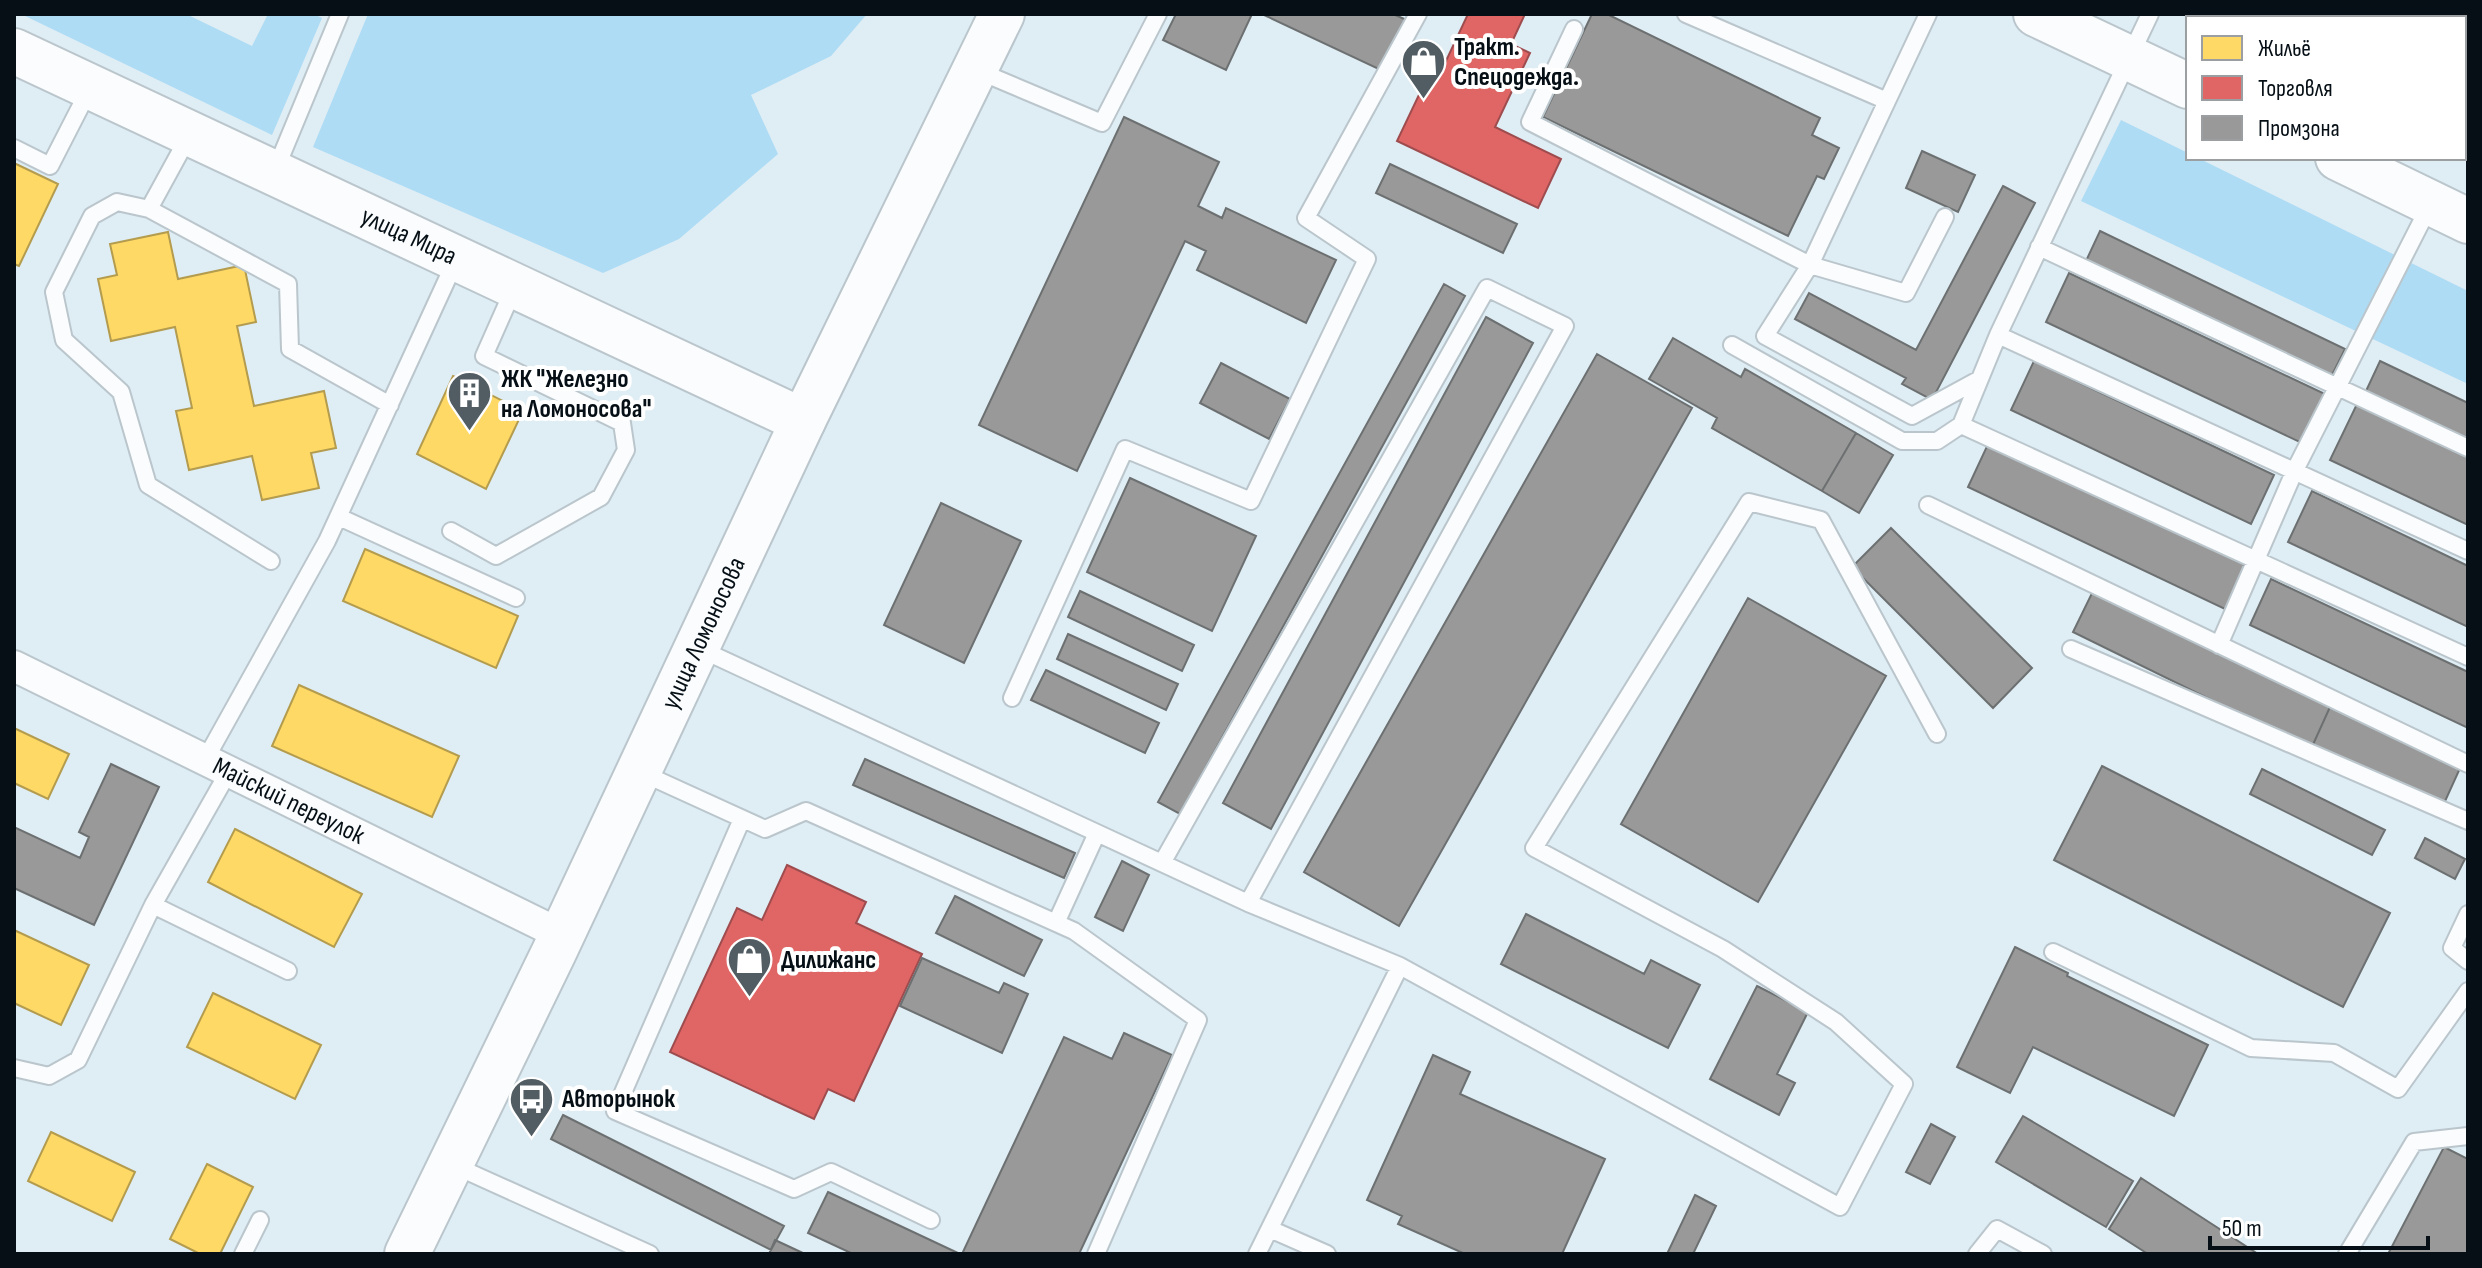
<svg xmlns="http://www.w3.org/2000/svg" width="2482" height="1268" font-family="'Sofia Sans Condensed',sans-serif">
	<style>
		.green { fill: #aedcf4 }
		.homes { fill: #ffd966; stroke: #b49c4e; stroke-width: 2 }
		.shops { fill: #e06666; stroke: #9e4c4e; stroke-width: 2 }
		.industry { fill: #999; stroke: #6d7071; stroke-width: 2 }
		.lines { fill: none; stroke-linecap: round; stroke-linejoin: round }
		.lane-casing { stroke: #bac6cc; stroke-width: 20 }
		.street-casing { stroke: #bac6cc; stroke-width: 34 }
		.secondary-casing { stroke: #bac6cc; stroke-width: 48 }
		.highway-casing { stroke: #bac6cc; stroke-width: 48 }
		.lane { stroke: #fafcfe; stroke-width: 16 }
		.street { stroke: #fafcfe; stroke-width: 30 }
		.secondary { stroke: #fafcfe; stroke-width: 44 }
		.highway { stroke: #fafcfe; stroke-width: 44 }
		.labels { text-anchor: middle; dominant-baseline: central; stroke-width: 8; stroke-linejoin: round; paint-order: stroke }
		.poi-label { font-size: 26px; font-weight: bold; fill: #050f15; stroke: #fff; text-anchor: start }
		.street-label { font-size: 26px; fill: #050f15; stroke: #fff }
	</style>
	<rect width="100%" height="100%" fill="#dfedf5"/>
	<path class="green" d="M 21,14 L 186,14 L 252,46 L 268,14 L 314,14 L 322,18 L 272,135 Z
		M 368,14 L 867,14 L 831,56 L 751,95 L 778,154 L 679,239 L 603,273 L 313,147 Z
		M 2121,120 L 2188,153 L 2188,158 L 2198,158 L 2468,291 L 2468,384 L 2081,201 Z"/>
	<path class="homes" d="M 2464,79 L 2468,81 L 2468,138 L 2464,136 Z
		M 14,163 L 58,184 L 19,266 L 14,264 Z
		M 168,232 L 178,279 L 244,265 L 256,322 L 237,326 L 254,406 L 324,391 L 336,448 L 311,453 L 319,488 L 262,500 L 252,456 L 189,470 L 176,411 L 192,408 L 175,327 L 111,341 L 98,279 L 117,275 L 110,244 Z
		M 453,376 L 523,411 L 486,489 L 417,454 Z
		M 365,549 L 518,616 L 496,668 L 343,601 Z
		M 299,685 L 459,756 L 432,817 L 272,746 Z
		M 14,728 L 69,754 L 48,799 L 14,783 Z
		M 235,829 L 362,894 L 334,947 L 208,882 Z
		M 14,930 L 89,965 L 61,1025 L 14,1003 Z
		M 213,993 L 321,1045 L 295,1099 L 187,1047 Z
		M 51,1132 L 135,1172 L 112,1221 L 28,1181 Z
		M 207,1164 L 253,1187 L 220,1254 L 200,1254 L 170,1239 Z"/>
	<path class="shops" d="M 1468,14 L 1525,14 L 1511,44 L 1530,53 L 1495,127 L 1561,159 L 1538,208 L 1397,141 L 1437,57 L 1446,61 Z
		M 787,865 L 866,902 L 856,923 L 922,954 L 854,1101 L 828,1089 L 814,1119 L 670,1052 L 737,908 L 762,920 Z"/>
	<path class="industry" d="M 1176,14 L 1252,14 L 1226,70 L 1163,40 Z
		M 1262,14 L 1393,14 L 1409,21 L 1385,72 Z
		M 1592,14 L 1607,14 L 1820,118 L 1812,135 L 1839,148 L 1824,179 L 1817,176 L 1788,236 L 1543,117 Z
		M 1124,117 L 1219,162 L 1198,206 L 1222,218 L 1226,208 L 1336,260 L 1306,323 L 1197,270 L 1206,251 L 1185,241 L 1077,471 L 979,425 Z
		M 1922,151 L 1975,175 L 1958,212 L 1906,188 Z
		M 1390,164 L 1517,224 L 1503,253 L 1376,193 Z
		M 2003,186 L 2035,203 L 1932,400 L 1902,384 L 1906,378 L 1795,319 L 1809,293 L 1916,350 Z
		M 2100,231 L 2345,349 L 2330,379 L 2086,261 Z
		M 2069,273 L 2327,395 L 2304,444 L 2046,322 Z
		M 1444,284 L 1465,296 L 1180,814 L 1158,802 Z
		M 1486,317 L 1533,343 L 1271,829 L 1223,803 Z
		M 1673,338 L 1741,377 L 1745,369 L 1856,433 L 1822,491 L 1712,428 L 1717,418 L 1649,379 Z
		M 1597,354 L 1692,408 L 1399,926 L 1304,872 Z
		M 2034,361 L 2274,475 L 2251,524 L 2011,410 Z
		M 2380,361 L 2468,403 L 2468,439 L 2366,391 Z
		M 1221,363 L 1290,399 L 1269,439 L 1200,403 Z
		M 2357,404 L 2468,457 L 2468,525 L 2330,460 Z
		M 1856,433 L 1893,455 L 1859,513 L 1822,491 Z
		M 1989,442 L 2248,565 L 2227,610 L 1968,487 Z
		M 1130,478 L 1256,536 L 1212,631 L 1087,572 Z
		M 2312,491 L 2468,566 L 2468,627 L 2288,542 Z
		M 941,503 L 1021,541 L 964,663 L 884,625 Z
		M 1891,528 L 2032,668 L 1993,708 L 1852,567 Z
		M 2271,579 L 2468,672 L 2468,728 L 2250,625 Z
		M 2094,589 L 2330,707 L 2311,749 L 2073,632 Z
		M 1080,591 L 1194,645 L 1182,671 L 1068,617 Z
		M 1748,598 L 1886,676 L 1758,902 L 1621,824 Z
		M 1068,634 L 1178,684 L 1166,710 L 1057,659 Z
		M 1046,670 L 1159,723 L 1145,753 L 1031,700 Z
		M 2330,707 L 2461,766 L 2442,808 L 2311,749 Z
		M 865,759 L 1075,853 L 1064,878 L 853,785 Z
		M 111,764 L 159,787 L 94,925 L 14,888 L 14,827 L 80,858 L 89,837 L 79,832 Z
		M 2102,766 L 2390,913 L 2343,1007 L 2054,860 Z
		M 2262,769 L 2385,830 L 2372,855 L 2250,794 Z
		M 2425,838 L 2465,859 L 2455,879 L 2415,858 Z
		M 1122,861 L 1149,875 L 1123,931 L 1095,917 Z
		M 955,896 L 1042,940 L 1024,976 L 936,933 Z
		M 1526,914 L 1644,974 L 1651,960 L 1700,985 L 1668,1048 L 1501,964 Z
		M 2015,947 L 2068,973 L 2067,976 L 2208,1045 L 2174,1116 L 2033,1047 L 2010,1093 L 1957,1067 Z
		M 922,958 L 999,993 L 1004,983 L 1028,994 L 1002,1053 L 900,1006 Z
		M 1757,986 L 1808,1012 L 1777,1074 L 1795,1083 L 1779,1115 L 1710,1079 Z
		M 1124,1033 L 1172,1055 L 1079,1254 L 962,1254 L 1064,1037 L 1112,1059 Z
		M 1433,1055 L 1470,1072 L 1460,1094 L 1605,1159 L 1562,1254 L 1465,1254 L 1398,1224 L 1402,1216 L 1367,1200 Z
		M 563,1115 L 784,1226 L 771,1250 L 551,1139 Z
		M 2023,1116 L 2133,1181 L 2106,1227 L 1996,1162 Z
		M 1931,1124 L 1955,1137 L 1930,1184 L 1906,1172 Z
		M 2444,1147 L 2468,1159 L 2468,1254 L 2388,1254 Z
		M 2141,1178 L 2258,1254 L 2148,1254 L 2109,1229 Z
		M 828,1192 L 960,1254 L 853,1254 L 808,1233 Z
		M 1695,1195 L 1716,1206 L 1693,1254 L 1667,1254 Z
		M 775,1240 L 805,1254 L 769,1254 Z"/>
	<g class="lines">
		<defs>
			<path id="lane" d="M 1686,14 L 1887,101 L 1810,265 L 1765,336 L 1912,416 L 1980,379
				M 2150,14 L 1998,335 L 2468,551
				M 2417,14 L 2426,18
				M 2338,18 L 2340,14
				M 1574,29 L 1530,122 L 1810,265 L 1906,293 L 1945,217
				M 2464,37 L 2468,39
				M 976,70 L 1102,123 L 1158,14
				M 1887,101 L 1928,14
				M 190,134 L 149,209 L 117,202 L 92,216 L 54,292 L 64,340 L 121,392 L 148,485 L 271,561
				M 14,148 L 50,166 L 90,88
				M 275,171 L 340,14
				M 149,209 L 288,284 L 290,349 L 390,405
				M 2039,247 L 2468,448
				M 1732,345 L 1902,441 L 1937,441 L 1961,425 L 1998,335
				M 1961,425 L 2468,657
				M 1928,505 L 2468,764
				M 339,517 L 516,598
				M 451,531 L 496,556 L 601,497 L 626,450 L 622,423 L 484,356 L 515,286
				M 2219,645 L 2295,470 L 2431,203
				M 698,648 L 1248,903 L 1400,966
				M 2071,649 L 2468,821
				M 1012,698 L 1125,449 L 1251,501 L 1367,259 L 1306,218 L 1418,14
				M 205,760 L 327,541 L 456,260
				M 229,771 L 153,905 L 288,971
				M 640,772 L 765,829 L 806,811 L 1074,931 L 1198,1020 L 1096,1254
				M 742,819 L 615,1111 L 794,1189 L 831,1172 L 931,1220
				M 1162,863 L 1487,288 L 1565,326 L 1248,903
				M 2468,914 L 2452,948 L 2468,961
				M 1056,923 L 1097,833
				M 2053,952 L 2251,1048 L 2334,1053 L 2398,1089 L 2468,991
				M 14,1068 L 49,1076 L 78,1060 L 153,905
				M 453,1165 L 650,1254
				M 1270,1229 L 1327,1254
				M 243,1254 L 260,1220
				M 1257,1254 L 1400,966 L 1840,1207 L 1904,1084 L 1836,1022 L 1723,949 L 1534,848 L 1749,502 L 1821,520 L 1937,734
				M 1977,1254 L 1997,1229 L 2043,1254
				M 2347,1254 L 2414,1142 L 2468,1136"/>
			<g id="street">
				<path id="s1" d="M 14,666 L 562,935"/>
			</g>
			<g id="secondary">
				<path d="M 2036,14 L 2188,86"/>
				<path id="s2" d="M 14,51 L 803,421"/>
				<path d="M 2338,158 L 2468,221"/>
			</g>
			<g id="highway">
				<path id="s3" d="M 407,1254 L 554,952 L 803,421 L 1002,14"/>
			</g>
		</defs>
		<use href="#lane" class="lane-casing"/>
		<use href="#street" class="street-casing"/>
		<use href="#secondary" class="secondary-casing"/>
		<use href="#highway" class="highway-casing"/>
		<use href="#lane" class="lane"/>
		<use href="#street" class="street"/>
		<use href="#secondary" class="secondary"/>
		<use href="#highway" class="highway"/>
	</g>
	<defs>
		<symbol id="shop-pin" viewBox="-11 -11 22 30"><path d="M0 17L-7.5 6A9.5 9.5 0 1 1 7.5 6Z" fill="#515d63" stroke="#fff"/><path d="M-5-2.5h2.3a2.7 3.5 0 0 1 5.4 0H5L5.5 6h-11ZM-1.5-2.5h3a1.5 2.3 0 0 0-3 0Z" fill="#fff"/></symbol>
		<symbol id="building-pin" viewBox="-11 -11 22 30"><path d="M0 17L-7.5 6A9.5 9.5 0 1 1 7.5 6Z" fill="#515d63" stroke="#fff"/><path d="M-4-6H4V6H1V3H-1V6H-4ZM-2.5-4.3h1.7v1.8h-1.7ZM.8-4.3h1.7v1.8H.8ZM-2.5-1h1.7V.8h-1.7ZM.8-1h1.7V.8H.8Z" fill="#fff"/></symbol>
		<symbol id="bus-pin" viewBox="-11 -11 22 30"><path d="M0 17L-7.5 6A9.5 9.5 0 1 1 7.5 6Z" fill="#515d63" stroke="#fff"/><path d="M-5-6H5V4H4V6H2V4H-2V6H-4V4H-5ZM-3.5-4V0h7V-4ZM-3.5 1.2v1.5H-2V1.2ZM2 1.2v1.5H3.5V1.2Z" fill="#fff"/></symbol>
	</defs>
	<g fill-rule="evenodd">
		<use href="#shop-pin" x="1398" y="36" width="51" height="69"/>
		<use href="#building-pin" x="444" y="368" width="51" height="69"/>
		<use href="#shop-pin" x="724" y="934" width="51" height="69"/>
		<use href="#bus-pin" x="506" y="1074" width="51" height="69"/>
	</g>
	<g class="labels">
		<g class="poi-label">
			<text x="1454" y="47">Тракт.<tspan x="1454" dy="30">Спецодежда.</tspan></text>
			<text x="501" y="379">ЖК "Железно<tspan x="501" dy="30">на Ломоносова"</tspan></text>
			<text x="781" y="960">Дилижанс</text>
			<text x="562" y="1099">Авторынок</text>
		</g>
		<g class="street-label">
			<text stroke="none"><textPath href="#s2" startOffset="436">улица Мира</textPath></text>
			<text stroke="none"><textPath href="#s3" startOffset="688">улица Ломоносова</textPath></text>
			<text stroke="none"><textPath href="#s1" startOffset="306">Майский переулок</textPath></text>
		</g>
	</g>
	<rect width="2482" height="1268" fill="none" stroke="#050f15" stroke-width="32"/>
	<rect x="2186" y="16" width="280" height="144" fill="#ffffff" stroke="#9b9fa1" stroke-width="2"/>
	<rect x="2202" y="36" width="40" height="24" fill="#ffd966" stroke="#9b9fa1" stroke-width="2"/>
	<text x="2258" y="56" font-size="24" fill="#050f15">Жильё</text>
	<rect x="2202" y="76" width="40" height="24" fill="#e06666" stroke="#9b9fa1" stroke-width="2"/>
	<text x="2258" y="96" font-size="24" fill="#050f15">Торговля</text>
	<rect x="2202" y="116" width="40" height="24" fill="#999999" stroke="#9b9fa1" stroke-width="2"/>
	<text x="2258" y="136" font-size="24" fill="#050f15">Промзона</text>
	<path d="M2210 1236v12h218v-12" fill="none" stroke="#050f15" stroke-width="4"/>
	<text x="2222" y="1236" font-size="24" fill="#050f15" stroke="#ffffff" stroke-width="6" paint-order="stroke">50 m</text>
</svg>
